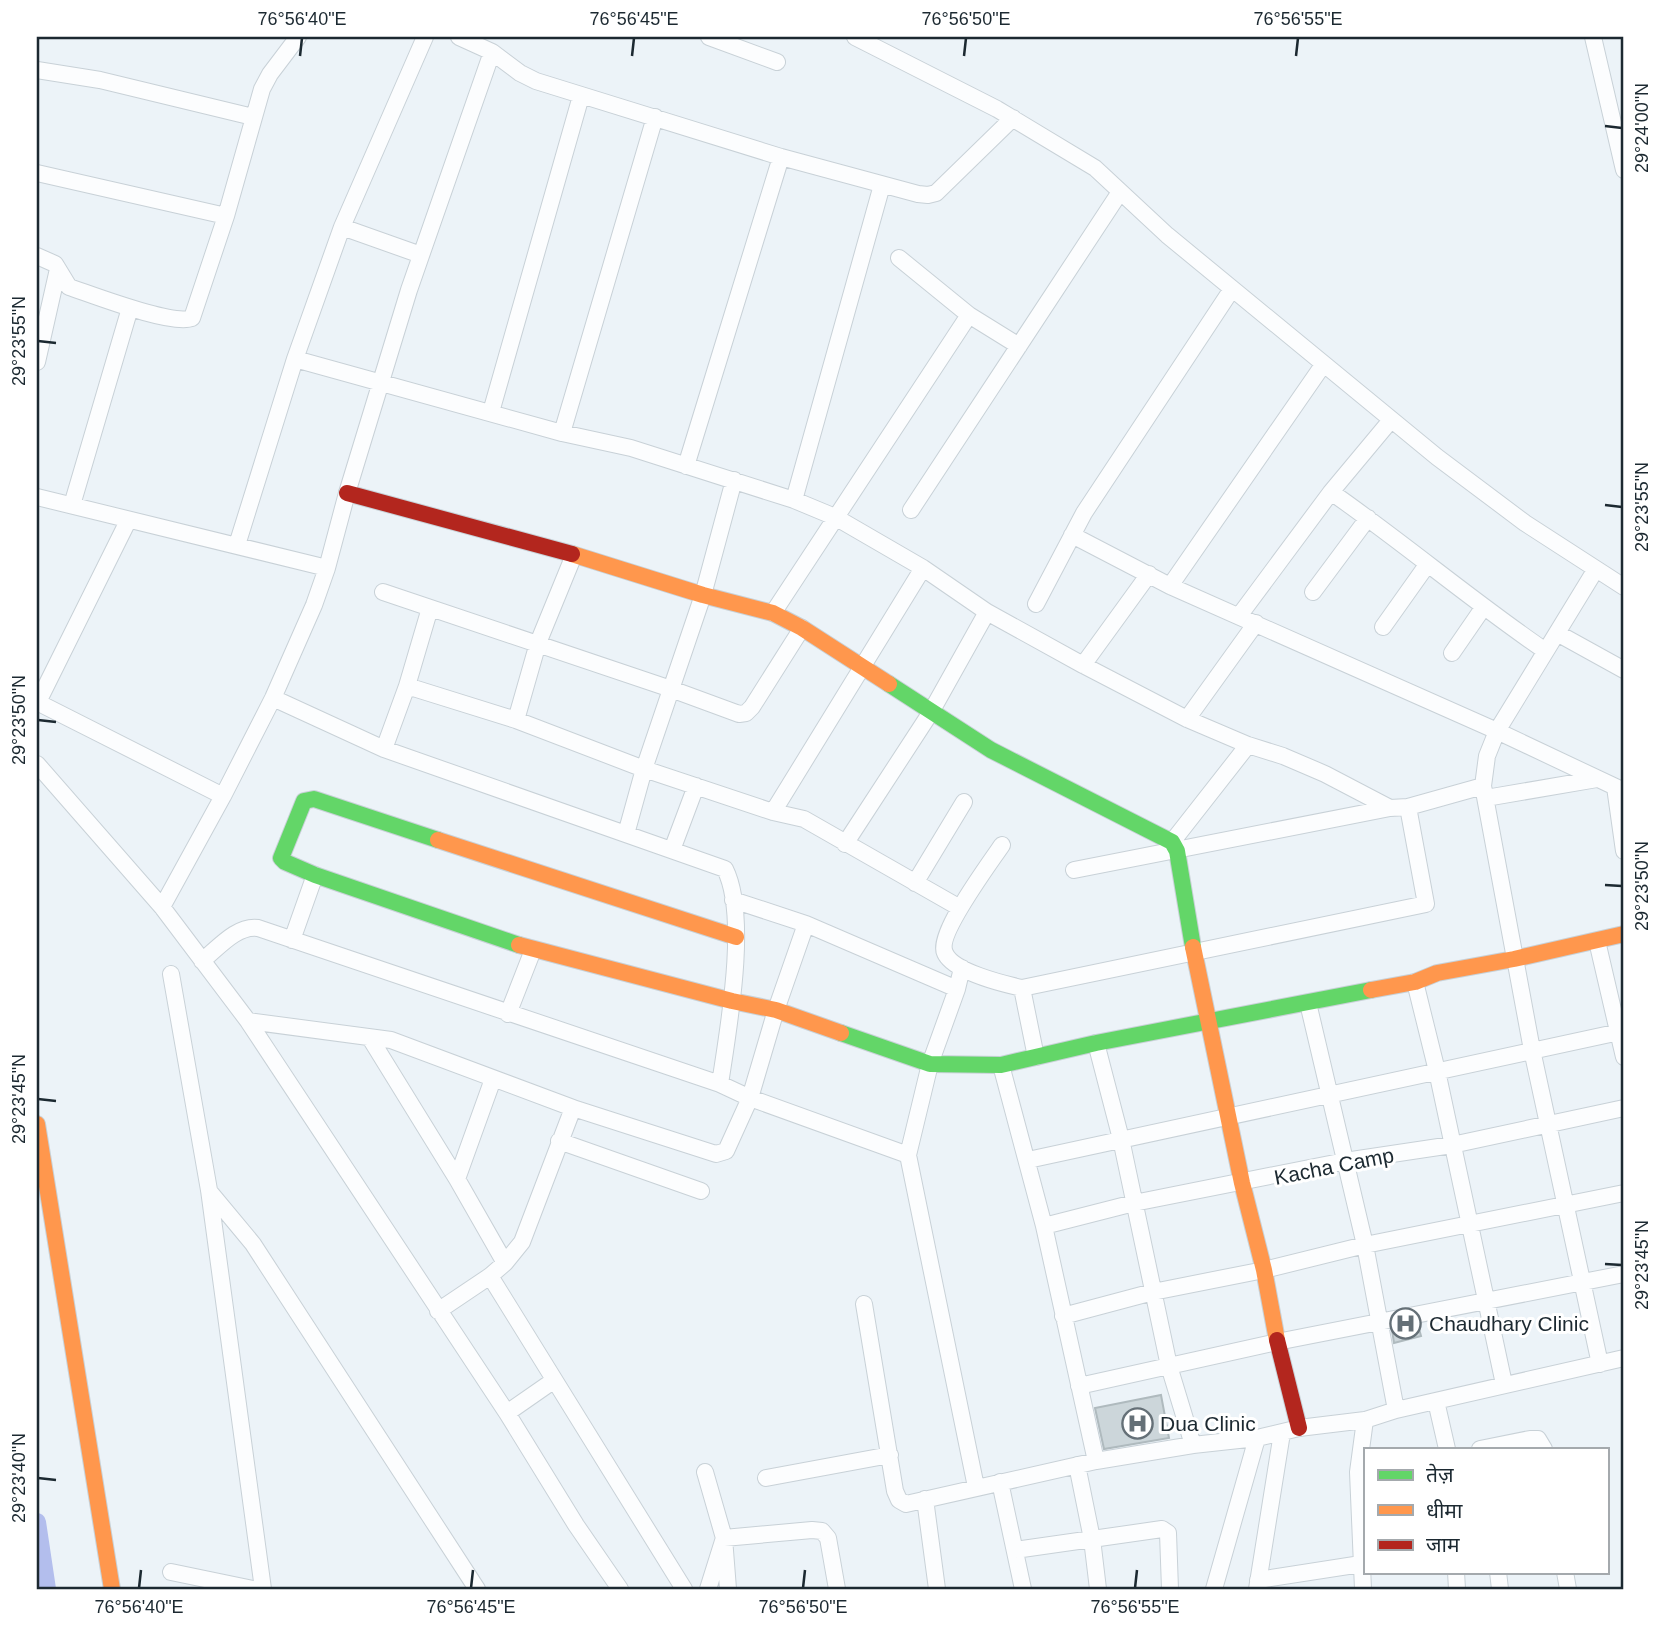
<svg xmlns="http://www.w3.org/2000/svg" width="1661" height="1626" font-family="Arial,'Noto Sans Devanagari',sans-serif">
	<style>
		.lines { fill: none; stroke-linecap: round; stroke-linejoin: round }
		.canal { stroke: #b3beed; stroke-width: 18 }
		.building { fill: #ccd6da; stroke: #afbabe; stroke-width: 2 }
		.street-casing { stroke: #c8d1d7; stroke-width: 18 }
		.fast-casing { stroke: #c8d1d7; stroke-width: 18 }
		.slow-casing { stroke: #c8d1d7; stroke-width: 18 }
		.jam-casing { stroke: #c8d1d7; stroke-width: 18 }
		.street { stroke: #fcfdfe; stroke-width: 16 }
		.fast { stroke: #63d668; stroke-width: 16 }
		.slow { stroke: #ff974d; stroke-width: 16 }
		.jam { stroke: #b3261e; stroke-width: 16 }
		.ticks { fill: none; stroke: #1c2931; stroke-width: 2.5 }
		.labels { text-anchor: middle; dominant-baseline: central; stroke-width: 6; stroke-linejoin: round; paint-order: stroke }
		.street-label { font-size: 21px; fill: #1c2931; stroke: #fff }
		.poi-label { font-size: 21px; fill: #1c2931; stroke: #fff; text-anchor: start }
		.neatline { fill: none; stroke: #1c2931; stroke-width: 2.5 }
		.ticks-label { font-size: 18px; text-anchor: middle; fill: #1c2931 }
	</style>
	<rect width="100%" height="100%" fill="#ecf3f8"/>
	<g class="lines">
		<path class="canal" d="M 37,1522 L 47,1589"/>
	</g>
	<path class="building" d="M 1418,1325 L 1421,1336 L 1394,1343 L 1392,1330 Z
		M 1161,1395 L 1169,1438 L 1104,1449 L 1095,1408 Z"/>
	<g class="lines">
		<defs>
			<path id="street" d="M 459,37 L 492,52 L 520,73 L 536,81 L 781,157 L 918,194 L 928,195 L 936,193 L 1013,118
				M 709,37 L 777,62
				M 855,37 L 997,109 L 1095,168 L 1167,235 L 1437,457 L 1525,523 L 1624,587
				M 1593,37 L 1624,170
				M 37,70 L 100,80 L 253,117
				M 37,173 L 226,216
				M 342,227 L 421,255
				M 37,256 L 55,264 L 69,287 C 93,295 172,326 192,318 L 226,216 L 262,89 L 270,74 L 298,37
				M 899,258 L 969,315
				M 295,359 L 562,433 L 631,448 L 794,500 L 835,517 L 923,568 L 987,612 L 1083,665 L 1187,719 L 1248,745 L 1283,756 L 1325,774 L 1390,808
				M 37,362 L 58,269
				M 491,412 L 581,96
				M 562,433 L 655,117
				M 686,466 L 781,157
				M 1331,492 C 1404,543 1471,600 1544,650
				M 37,497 L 327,568
				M 794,500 L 882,185
				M 72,505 L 130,308
				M 911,510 L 1120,192
				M 1072,535 L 1170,586 L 1497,731 L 1624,791
				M 237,545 L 295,359 L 342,227 L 425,37
				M 1596,569 L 1497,731 L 1487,756 L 1483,786 L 1532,1050 L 1600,1364
				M 1170,586 L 1323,365
				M 383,592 L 671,689 L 739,714 L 746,713 L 752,707 L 802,628
				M 1313,592 L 1368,518
				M 1036,604 L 1084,513 L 1232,289
				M 773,613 L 969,315 L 1019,346
				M 1239,616 L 1331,492 L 1391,420
				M 1383,627 L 1427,565
				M 1557,633 L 1624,670
				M 1452,653 L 1483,608
				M 1083,665 L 1149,574
				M 407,686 L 516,720 L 644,769 L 773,812 L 804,819 L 960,908
				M 273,698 L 384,749 L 725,869 C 749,917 728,1030 720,1084
				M 37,702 L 223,796
				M 38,702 L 128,521
				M 1187,719 L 1256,623
				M 516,720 L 538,643 L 574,555
				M 384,749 L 407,686 L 430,608
				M 37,764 L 162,907 L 248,1021 L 507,1413 L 576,1525 L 620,1589
				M 1615,787 L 1624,851
				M 1486,798 L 1597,779
				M 773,812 L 923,568
				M 626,834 L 644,769 L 703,595 L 734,480
				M 1172,842 L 1248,745
				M 845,844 L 931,712 L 987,612
				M 1002,845 C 990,863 936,935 945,953 C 953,972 1004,984 1022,988 L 1426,904 L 1408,807
				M 672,850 L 696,786
				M 1074,870 L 1390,808 L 1408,807 L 1483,786
				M 915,883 L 964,802
				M 733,900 L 806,924 L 957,989
				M 162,907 L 223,796 L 273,698 L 314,605 L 327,568 L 347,493 L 409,290 L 492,52
				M 292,940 L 315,875
				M 1597,941 L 1624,1057
				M 202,961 C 218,948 237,925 258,928 L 720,1084 L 750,1098 L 908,1155
				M 962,968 L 957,989 L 930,1064 L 908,1155 L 976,1487
				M 171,974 L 209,1190 L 263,1589
				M 1415,982 L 1437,1071 L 1504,1384
				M 1022,988 L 1036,1057
				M 1308,1003 L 1365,1245 L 1396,1410
				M 508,1014 L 533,950
				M 248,1021 L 391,1040 L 573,1108 L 716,1154 L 726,1151 L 750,1098 L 776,1010 L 806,924
				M 370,1038 L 457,1179 L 505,1263
				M 1096,1043 L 1121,1139 L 1169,1366 L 1193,1445
				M 1001,1065 L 1044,1226 L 1096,1461
				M 559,1141 L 701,1191
				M 1028,1160 L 1624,1031
				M 457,1179 L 493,1079
				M 209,1191 L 253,1244 L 477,1589
				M 1044,1226 L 1134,1203 L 1345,1161 L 1452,1145 L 1624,1108
				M 490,1276 L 684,1589
				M 864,1304 L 895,1491 L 899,1500 L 906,1504 L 1096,1461 L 1193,1445 L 1257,1438 L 1299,1428 L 1365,1420 L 1396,1410 L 1624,1358
				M 438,1311 L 490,1276 L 505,1263 L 522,1242 L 573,1108
				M 1063,1316 L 1153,1292 L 1264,1270 L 1365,1245 L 1624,1193
				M 1079,1386 L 1277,1342 L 1624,1274
				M 1436,1401 L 1447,1449
				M 507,1413 L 553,1381
				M 1480,1449 L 1530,1439 L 1538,1439 L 1544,1449
				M 1077,1465 L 1092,1539 L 1098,1589
				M 705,1472 L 724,1538 L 728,1589
				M 766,1478 L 890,1455
				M 1000,1482 L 1023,1589
				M 925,1499 L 937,1589
				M 1015,1550 L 1162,1529 L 1168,1533 L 1170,1589
				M 171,1572 L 253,1589
				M 1456,1572 L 1457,1589
				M 1498,1572 L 1500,1589
				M 1565,1572 L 1568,1589
				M 1258,1580 L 1361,1564
				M 708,1589 L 724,1538 L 812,1530 L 822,1531 L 828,1538 L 837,1589
				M 1214,1589 L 1257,1438
				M 1257,1589 L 1282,1433
				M 1363,1589 L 1358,1472 L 1365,1420"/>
			<path id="fast" d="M 889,684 L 991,750 L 1172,842 L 1177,851 L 1193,947
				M 438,840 L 314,799 L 304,801 L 281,858 L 285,862 L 315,875 L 519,945
				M 841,1033 L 930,1064 L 1001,1065 L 1096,1043 L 1371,990"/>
			<path id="slow" d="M 572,554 L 703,595 L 773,613 L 802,628 L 889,684
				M 438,840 L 736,937
				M 519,945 L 732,1001 L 776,1010 L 841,1033
				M 1193,947 L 1242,1183 L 1264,1270 L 1277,1340
				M 1371,990 L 1415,982 L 1437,973 L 1514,959 L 1624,934
				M 37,1124 L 112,1589"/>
			<path id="jam" d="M 347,493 L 572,554
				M 1277,1340 L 1299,1428"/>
		</defs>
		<use href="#street" class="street-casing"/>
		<use href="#fast" class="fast-casing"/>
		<use href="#slow" class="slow-casing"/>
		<use href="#jam" class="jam-casing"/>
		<use href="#street" class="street"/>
		<use href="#fast" class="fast"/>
		<use href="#slow" class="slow"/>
		<use href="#jam" class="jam"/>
	</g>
	<path class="ticks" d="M 300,56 L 302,38M 632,56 L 634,38M 964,56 L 966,38M 1296,56 L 1298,38M 1605,126 L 1622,128M 38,341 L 56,343M 1605,505 L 1622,507M 38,720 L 56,722M 1605,885 L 1622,886M 38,1099 L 56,1101M 1605,1264 L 1622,1265M 38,1478 L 56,1480M 139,1588 L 141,1570M 471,1588 L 473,1570M 803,1588 L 805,1570M 1135,1588 L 1137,1570"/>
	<defs>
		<symbol id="hospital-ring" viewBox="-11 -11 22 22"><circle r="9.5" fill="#fff" stroke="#657077" stroke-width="1.5"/><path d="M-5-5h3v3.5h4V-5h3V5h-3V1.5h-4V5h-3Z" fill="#657077"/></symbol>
	</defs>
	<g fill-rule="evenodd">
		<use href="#hospital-ring" x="1388" y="1306" width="35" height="35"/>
		<use href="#hospital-ring" x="1120" y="1406" width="35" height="35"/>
	</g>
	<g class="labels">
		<g class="street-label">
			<text transform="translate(1334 1166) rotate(-11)">Kacha Camp</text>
		</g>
		<g class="poi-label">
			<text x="1429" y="1323">Chaudhary Clinic</text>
			<text x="1160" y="1423">Dua Clinic</text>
		</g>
	</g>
	<rect width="1661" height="1626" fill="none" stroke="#ffffff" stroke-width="77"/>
	<rect x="1364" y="1448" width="245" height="126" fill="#ffffff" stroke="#a4a9ad" stroke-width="2"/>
	<rect x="1378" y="1470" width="35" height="10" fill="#63d668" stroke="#a4a9ad" stroke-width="2"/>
	<text x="1426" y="1482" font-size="21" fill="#1c2931">तेज़</text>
	<rect x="1378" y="1505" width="35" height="10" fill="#ff974d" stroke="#a4a9ad" stroke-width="2"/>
	<text x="1426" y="1518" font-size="21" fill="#1c2931">धीमा</text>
	<rect x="1378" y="1540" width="35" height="10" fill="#b3261e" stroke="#a4a9ad" stroke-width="2"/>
	<text x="1426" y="1552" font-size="21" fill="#1c2931">जाम</text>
	<rect x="38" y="38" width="1584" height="1550" class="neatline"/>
	<g class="ticks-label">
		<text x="302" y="25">76°56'40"E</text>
		<text x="634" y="25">76°56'45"E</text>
		<text x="966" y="25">76°56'50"E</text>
		<text x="1298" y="25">76°56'55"E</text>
		<text transform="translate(1642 128) rotate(-90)" y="6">29°24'00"N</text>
		<text transform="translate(19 341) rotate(-90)" y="6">29°23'55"N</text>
		<text transform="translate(1642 507) rotate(-90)" y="6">29°23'55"N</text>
		<text transform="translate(19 720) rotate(-90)" y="6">29°23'50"N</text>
		<text transform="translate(1642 886) rotate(-90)" y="6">29°23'50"N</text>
		<text transform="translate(19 1099) rotate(-90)" y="6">29°23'45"N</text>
		<text transform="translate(1642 1265) rotate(-90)" y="6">29°23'45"N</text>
		<text transform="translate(19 1478) rotate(-90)" y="6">29°23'40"N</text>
		<text x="139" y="1613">76°56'40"E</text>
		<text x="471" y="1613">76°56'45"E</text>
		<text x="803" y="1613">76°56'50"E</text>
		<text x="1135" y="1613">76°56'55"E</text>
	</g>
</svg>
